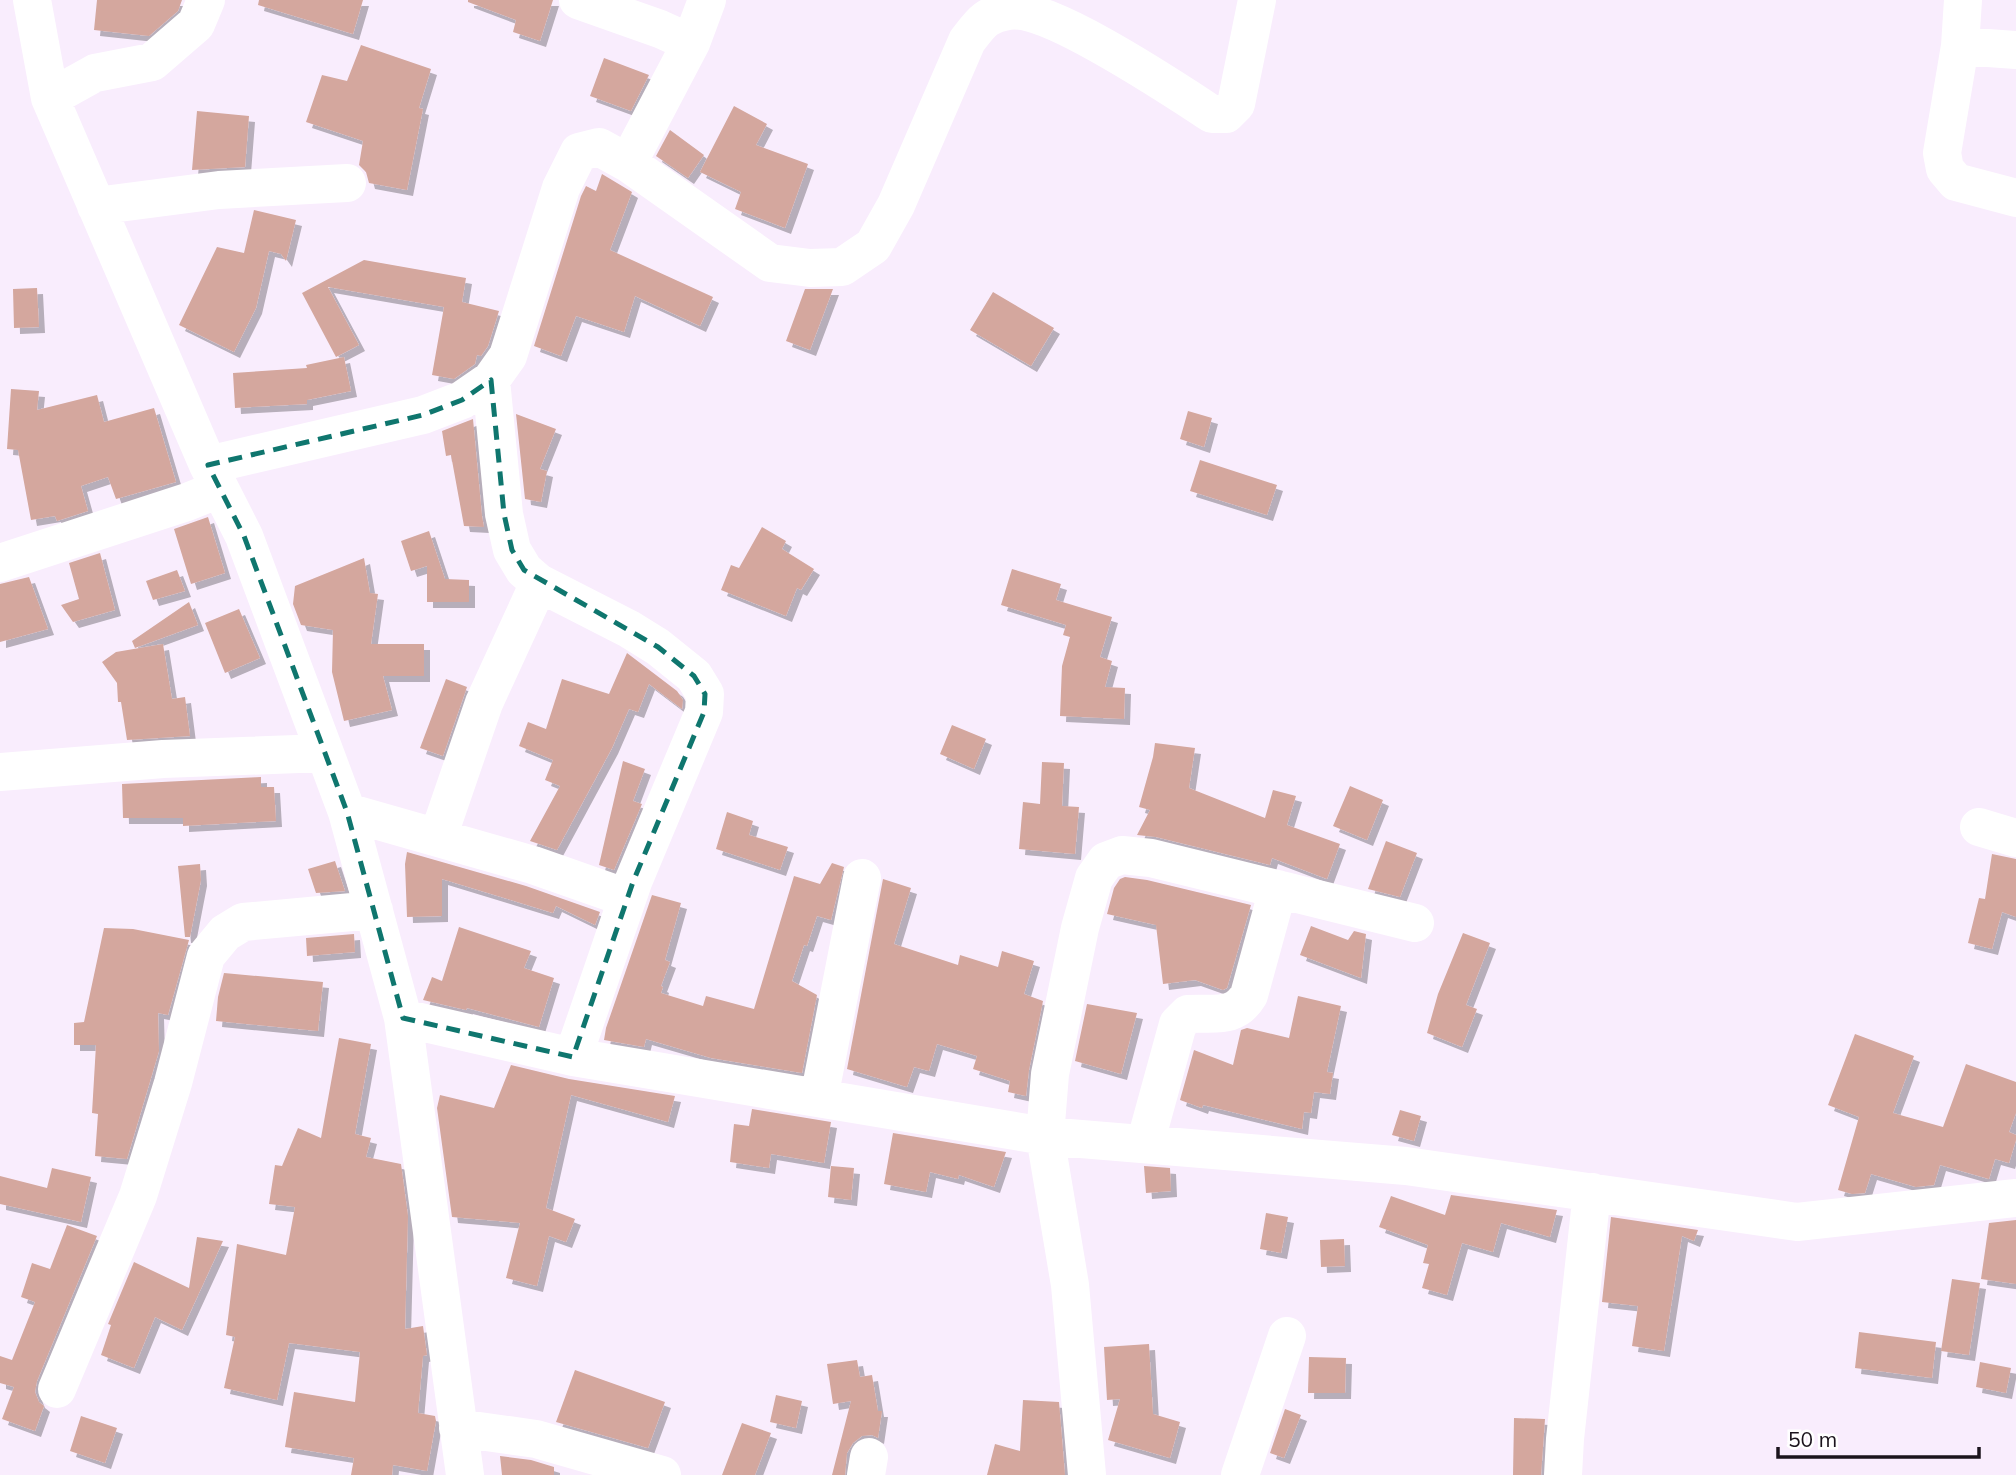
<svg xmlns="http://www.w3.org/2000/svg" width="2016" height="1475" font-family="Mulish,sans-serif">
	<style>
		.building { fill: #d4a79e; filter: url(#shadow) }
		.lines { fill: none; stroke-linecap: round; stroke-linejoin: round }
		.minor { stroke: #fff; stroke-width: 38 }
		.marked { fill: none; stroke: #0f766e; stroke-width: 5; stroke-dasharray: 14 9; stroke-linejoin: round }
	</style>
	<defs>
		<filter id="shadow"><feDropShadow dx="6" dy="6" stdDeviation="0" flood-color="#0004"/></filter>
	</defs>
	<rect width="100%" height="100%" fill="#f9edfd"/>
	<path class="building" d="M 97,0 L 182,0 L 178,11 L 149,36 L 94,30 Z
		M 259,0 L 363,0 L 353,34 L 258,5 Z
		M 468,0 L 553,0 L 540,41 L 513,32 L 516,20 L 468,2 Z
		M 361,45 L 431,69 L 419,108 L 423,109 L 407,190 L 369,183 L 366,172 L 359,165 L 363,141 L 306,122 L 322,75 L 347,81 Z
		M 604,58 L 649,75 L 631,111 L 590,96 Z
		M 734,106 L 767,124 L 756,145 L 808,164 L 785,228 L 735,209 L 741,192 L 700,172 Z
		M 197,111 L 249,116 L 245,167 L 192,170 Z
		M 670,130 L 704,155 L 688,178 L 656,156 Z
		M 602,174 L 632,192 L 610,250 L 713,297 L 700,326 L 635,296 L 624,332 L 576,316 L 561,356 L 534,346 L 581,196 L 586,186 L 596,191 Z
		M 254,210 L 296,220 L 286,261 L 281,254 L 269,251 L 256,308 L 234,352 L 179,325 L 217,247 L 244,253 Z
		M 364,260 L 466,278 L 462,302 L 499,311 L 488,346 L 481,356 L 477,355 L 475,364 L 454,379 L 432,375 L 444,307 L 328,287 L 359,345 L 336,357 L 302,293 Z
		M 37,288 L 39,327 L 14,328 L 13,289 Z
		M 805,289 L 833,289 L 810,350 L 786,341 Z
		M 993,292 L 1054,328 L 1031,366 L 970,330 Z
		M 344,357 L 351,391 L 307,400 L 307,404 L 235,408 L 233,373 L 307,368 L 306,365 Z
		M 11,389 L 39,391 L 37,410 L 97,395 L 104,422 L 154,408 L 176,482 L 116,499 L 108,477 L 81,486 L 88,511 L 57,521 L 55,516 L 31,520 L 18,450 L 7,449 Z
		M 1188,411 L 1212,418 L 1204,447 L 1180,439 Z
		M 516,414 L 556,429 L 540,469 L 547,471 L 541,502 L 525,499 Z
		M 473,419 L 482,516 L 484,527 L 464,526 L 451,455 L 446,456 L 442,431 Z
		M 1200,460 L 1277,485 L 1267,515 L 1190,491 Z
		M 208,517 L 225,573 L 191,584 L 174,529 Z
		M 762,527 L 786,541 L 782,549 L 814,569 L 801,590 L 797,588 L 786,616 L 721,590 L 731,565 L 739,568 Z
		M 429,531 L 445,579 L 469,580 L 469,602 L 427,602 L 427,566 L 411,571 L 401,541 Z
		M 100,553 L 115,610 L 73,622 L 61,605 L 79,599 L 69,563 Z
		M 364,558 L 370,593 L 378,594 L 371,644 L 424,644 L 424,676 L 383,676 L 392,710 L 344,721 L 332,672 L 333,630 L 301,625 L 293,604 L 295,586 Z
		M 1012,569 L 1061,584 L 1056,600 L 1112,617 L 1100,657 L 1112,661 L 1105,687 L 1125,688 L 1124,719 L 1060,716 L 1062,666 L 1070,637 L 1063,635 L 1066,625 L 1001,605 Z
		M 177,570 L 185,591 L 153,600 L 146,581 Z
		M 29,577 L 48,629 L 0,642 L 0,584 Z
		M 189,602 L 198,625 L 135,648 L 132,641 Z
		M 239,609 L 260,658 L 225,673 L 205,623 Z
		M 163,644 L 172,699 L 185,697 L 190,736 L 127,740 L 121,702 L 118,702 L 117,683 L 102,662 L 116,652 Z
		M 627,653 L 677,691 L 683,700 L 682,709 L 649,684 L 638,712 L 629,709 L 612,748 L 557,850 L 530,841 L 560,786 L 545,780 L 553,760 L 519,746 L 528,722 L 546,729 L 562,679 L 609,694 Z
		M 446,679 L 467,687 L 443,756 L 420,748 Z
		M 952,725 L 986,739 L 974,769 L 940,754 Z
		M 1155,743 L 1195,748 L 1189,788 L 1265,818 L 1273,790 L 1296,796 L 1287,825 L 1340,844 L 1327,879 L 1272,858 L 1270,865 L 1156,837 L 1137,835 L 1150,810 L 1139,807 L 1153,757 Z
		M 623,761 L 645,769 L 633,801 L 642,804 L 614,870 L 599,865 Z
		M 1042,762 L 1064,763 L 1062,806 L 1079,807 L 1075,854 L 1019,849 L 1023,802 L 1040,804 Z
		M 261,777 L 261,787 L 274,787 L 276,821 L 183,826 L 183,818 L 123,818 L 122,784 Z
		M 1350,786 L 1383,800 L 1367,840 L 1333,826 Z
		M 727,812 L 753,821 L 749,835 L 788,847 L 780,870 L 716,849 Z
		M 1386,841 L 1417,853 L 1400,897 L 1368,889 Z
		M 407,852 L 526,886 L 600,912 L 595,925 L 556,906 L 553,913 L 442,879 L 442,916 L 407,917 L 405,864 Z
		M 1992,854 L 2016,859 L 2016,917 L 2002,912 L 1992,949 L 1968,943 L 1979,898 L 1985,899 Z
		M 335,861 L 345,891 L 316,893 L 308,869 Z
		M 832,863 L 844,867 L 831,920 L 817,916 L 807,946 L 804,945 L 792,981 L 817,995 L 802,1073 L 711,1058 L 646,1039 L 644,1047 L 604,1040 L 606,1028 L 652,895 L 681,903 L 665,960 L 670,962 L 661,986 L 663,987 L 661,993 L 703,1006 L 706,996 L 754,1009 L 794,876 L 820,884 Z
		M 200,864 L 201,880 L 190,937 L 185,937 L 178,866 Z
		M 1125,877 L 1147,880 L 1251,905 L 1227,988 L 1223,990 L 1195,980 L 1163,984 L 1156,925 L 1107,914 L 1114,888 L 1120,879 Z
		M 883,879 L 911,888 L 894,944 L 958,965 L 960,955 L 998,967 L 1002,951 L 1034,961 L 1024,994 L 1043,1001 L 1029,1070 L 1026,1096 L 1008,1092 L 1010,1081 L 973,1069 L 977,1056 L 937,1044 L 929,1071 L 914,1067 L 907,1087 L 847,1069 Z
		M 1311,926 L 1348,940 L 1354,931 L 1366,934 L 1361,978 L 1300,955 Z
		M 459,927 L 531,951 L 524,968 L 554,978 L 539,1027 L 467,1008 L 466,1010 L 423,1000 L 432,977 L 442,981 Z
		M 104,928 L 133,929 L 189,940 L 168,1015 L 158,1013 L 159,1051 L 127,1159 L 95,1156 L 98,1114 L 92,1113 L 96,1045 L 74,1045 L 74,1023 L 84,1022 Z
		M 1463,933 L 1490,943 L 1466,1005 L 1477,1009 L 1462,1047 L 1427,1033 L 1438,994 Z
		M 354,934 L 355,952 L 307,956 L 306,938 Z
		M 224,973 L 323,982 L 318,1031 L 216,1021 L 218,997 Z
		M 1298,996 L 1341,1006 L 1327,1072 L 1333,1073 L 1330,1094 L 1314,1092 L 1311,1113 L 1304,1112 L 1302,1129 L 1203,1105 L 1202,1108 L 1180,1100 L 1194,1050 L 1233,1065 L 1241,1030 L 1247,1028 L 1289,1038 Z
		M 1087,1004 L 1137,1013 L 1121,1074 L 1075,1061 Z
		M 1855,1034 L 1914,1056 L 1893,1113 L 1943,1127 L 1966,1064 L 2016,1082 L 2016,1113 L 2009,1132 L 2016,1135 L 2016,1140 L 2009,1163 L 1995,1159 L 1989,1179 L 1940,1165 L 1934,1185 L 1916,1187 L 1871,1174 L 1865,1193 L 1852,1194 L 1838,1190 L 1859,1117 L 1828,1105 Z
		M 339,1038 L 371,1044 L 355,1134 L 371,1138 L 366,1157 L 401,1164 L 408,1216 L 405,1329 L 423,1326 L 427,1355 L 423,1356 L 418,1413 L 435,1416 L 436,1421 L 427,1471 L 393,1465 L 392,1475 L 351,1475 L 354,1458 L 285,1447 L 294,1392 L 355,1402 L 360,1352 L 289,1343 L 277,1400 L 224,1388 L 235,1337 L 226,1335 L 237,1244 L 286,1255 L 295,1207 L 269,1204 L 275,1165 L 282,1166 L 298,1128 L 321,1138 Z
		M 511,1065 L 569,1079 L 675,1096 L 668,1122 L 571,1095 L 546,1208 L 575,1219 L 566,1242 L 549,1236 L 537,1286 L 506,1278 L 520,1223 L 452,1217 L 437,1108 L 440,1095 L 494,1108 Z
		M 752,1109 L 831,1122 L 824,1163 L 771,1154 L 769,1168 L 730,1162 L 734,1124 L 749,1126 Z
		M 1400,1110 L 1421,1116 L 1414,1141 L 1392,1135 Z
		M 893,1133 L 1006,1152 L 994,1187 L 959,1175 L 958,1179 L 930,1172 L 926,1192 L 884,1184 Z
		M 831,1166 L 854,1168 L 851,1200 L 828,1197 Z
		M 1144,1166 L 1170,1168 L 1171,1191 L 1146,1193 Z
		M 52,1168 L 91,1177 L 81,1222 L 0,1204 L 0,1176 L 47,1188 Z
		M 1451,1195 L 1557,1210 L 1550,1237 L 1501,1223 L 1493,1252 L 1462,1243 L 1447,1295 L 1422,1288 L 1429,1264 L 1423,1263 L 1428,1245 L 1379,1227 L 1391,1196 L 1445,1215 Z
		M 1266,1213 L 1288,1217 L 1281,1253 L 1260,1249 Z
		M 1611,1217 L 1698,1230 L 1694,1241 L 1682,1236 L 1664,1351 L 1632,1346 L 1638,1306 L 1602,1302 Z
		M 2016,1220 L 2016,1284 L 1981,1279 L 1989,1223 Z
		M 67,1225 L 97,1236 L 37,1381 L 35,1392 L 39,1402 L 44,1406 L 35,1431 L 2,1419 L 14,1387 L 0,1383 L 0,1356 L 12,1360 L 35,1302 L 21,1297 L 32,1263 L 50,1269 Z
		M 197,1237 L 223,1241 L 182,1330 L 155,1317 L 134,1368 L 101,1355 L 111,1325 L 108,1324 L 134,1262 L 189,1288 Z
		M 1344,1239 L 1345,1266 L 1321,1267 L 1320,1240 Z
		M 1952,1279 L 1980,1283 L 1969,1355 L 1941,1351 Z
		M 1859,1332 L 1936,1342 L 1932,1378 L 1855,1368 Z
		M 1149,1344 L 1153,1414 L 1180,1422 L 1170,1458 L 1108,1440 L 1120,1399 L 1107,1400 L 1104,1347 Z
		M 1309,1357 L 1346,1358 L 1345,1393 L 1308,1393 Z
		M 857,1360 L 860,1377 L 872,1375 L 878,1411 L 882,1411 L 878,1438 L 872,1435 L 862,1436 L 853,1443 L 847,1453 L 845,1475 L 832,1475 L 851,1401 L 833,1404 L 827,1364 Z
		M 1980,1362 L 2011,1368 L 2006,1393 L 1976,1387 Z
		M 575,1370 L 665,1402 L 648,1448 L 556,1422 Z
		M 776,1395 L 802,1401 L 796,1428 L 770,1422 Z
		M 1023,1400 L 1059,1402 L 1065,1475 L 987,1475 L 995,1444 L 1020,1451 Z
		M 1285,1409 L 1301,1415 L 1284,1458 L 1270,1453 Z
		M 81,1416 L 117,1428 L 105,1463 L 70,1451 Z
		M 1514,1418 L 1545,1419 L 1541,1475 L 1513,1475 Z
		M 742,1423 L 771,1433 L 755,1475 L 722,1475 Z
		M 500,1456 L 531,1460 L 554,1467 L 554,1475 L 502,1475 Z"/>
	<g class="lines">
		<path class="minor" d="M 32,0 L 50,98 L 208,465 L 244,536 L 347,812 L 403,1018 L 465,1475
			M 578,0 L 660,29 L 691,43
			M 1963,0 L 1960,46 L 1942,153 L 1945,169 L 1956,182 L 2016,198
			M 1960,46 L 2016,50
			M 50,98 L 95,73 L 152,62 L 196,24 L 206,0
			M 628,163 L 691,43 L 707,0
			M 96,206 L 219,190 L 347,183
			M 491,380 L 504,514 L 512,550 L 524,570 L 539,583 L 629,629 L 658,647 L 694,676 L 705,694 L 704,712 L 633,882 L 573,1057
			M 208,465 L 423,415 L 462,400 L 491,380 L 508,356 L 561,188 L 579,152 L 599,147 L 628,163 L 770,263 L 810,268 L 842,267 L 873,246 L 896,205 L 967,41 C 981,23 985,15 1008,11 C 1047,4 1175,90 1212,114 L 1226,114 L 1236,104 L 1257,0
			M 0,563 L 187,502 L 219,489
			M 0,772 L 163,759 L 325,753
			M 347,812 L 533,865 L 627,898
			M 1979,827 L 2016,838
			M 438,837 L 484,703 L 539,583
			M 403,1018 L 573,1057 L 1045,1136 L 1406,1166 L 1797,1222 L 2016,1198
			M 819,1098 L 862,878
			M 1145,1144 L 1178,1024 L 1188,1014 C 1214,1012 1234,1020 1249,995 L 1278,889
			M 57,1389 L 138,1196 L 173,1083 L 206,956 L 225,933 L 243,922 L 374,910
			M 458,1428 L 536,1439 L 662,1475
			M 866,1475 L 869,1457
			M 1087,1475 L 1070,1285 L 1045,1136 L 1050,1074 L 1080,928 L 1094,878 L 1106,861 L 1122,855 L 1151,858 L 1415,923
			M 1240,1475 L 1287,1336
			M 1563,1475 L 1565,1439 L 1592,1192"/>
	</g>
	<path class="marked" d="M 491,380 L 504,514 L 512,550 L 524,570 L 658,647 L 694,676 L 705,694 L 704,712 L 633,882 L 573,1057 L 403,1018 L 347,812 L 244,536 L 208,465 L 423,415 L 462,400 Z"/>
	<path d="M1778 1447v10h201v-10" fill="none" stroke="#1b141d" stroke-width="3.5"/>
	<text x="1788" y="1447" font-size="21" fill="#1b141d" stroke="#ffffff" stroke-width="5" paint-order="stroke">50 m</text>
</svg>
